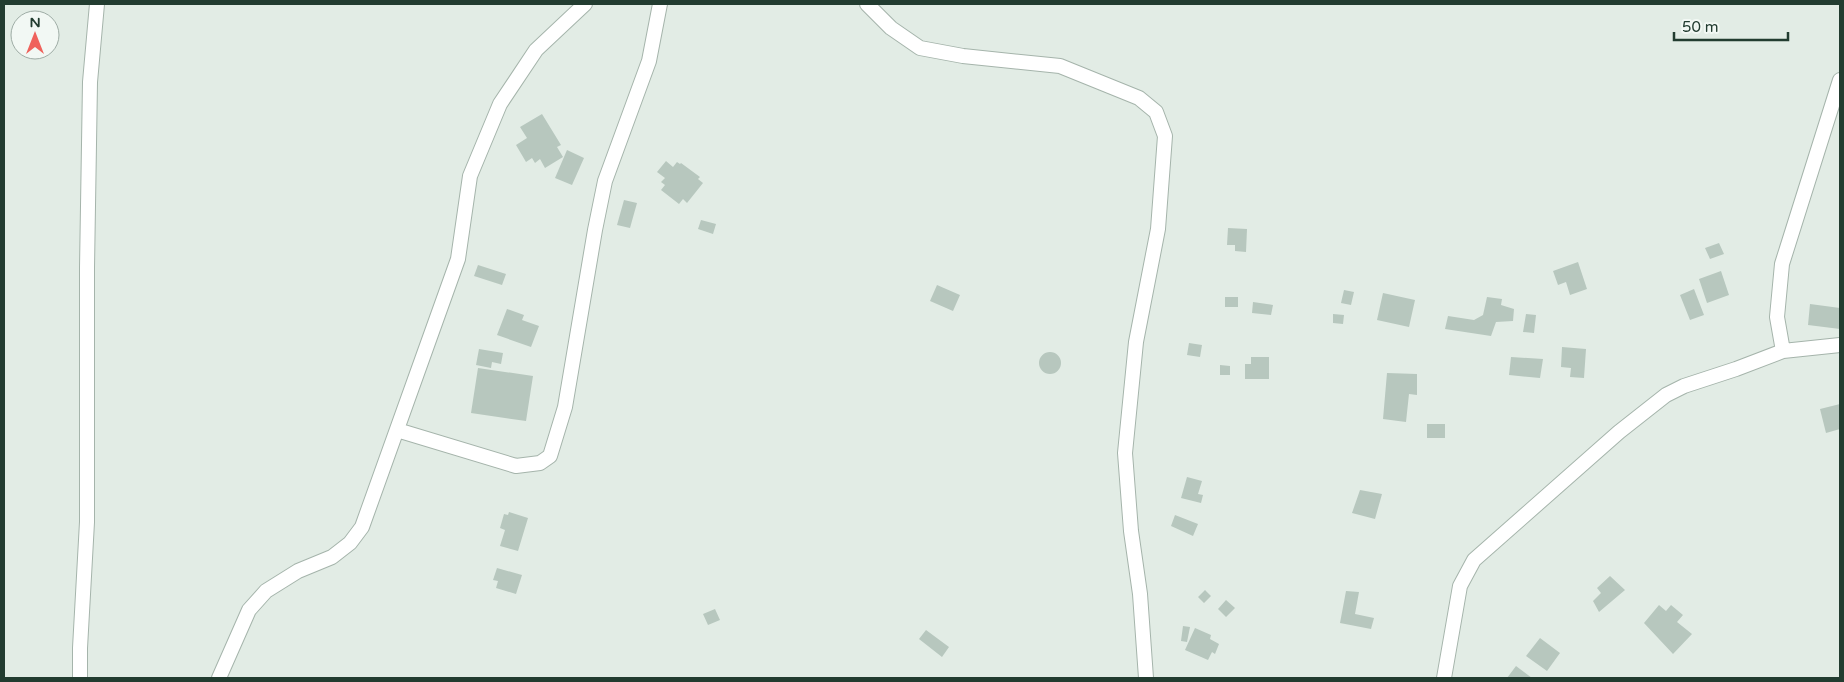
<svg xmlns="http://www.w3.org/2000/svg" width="1844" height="682" font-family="'Varela Round',sans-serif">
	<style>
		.building { fill: #b7c7be }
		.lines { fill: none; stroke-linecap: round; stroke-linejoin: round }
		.minor-casing { stroke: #a5b4ab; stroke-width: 16 }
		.minor { stroke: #fff; stroke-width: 14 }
	</style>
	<rect width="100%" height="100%" fill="#e2ece5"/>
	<path class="building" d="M 542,114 L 561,145 L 557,147 L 563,157 L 545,168 L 540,159 L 535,163 L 532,158 L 526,162 L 516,145 L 527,138 L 520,127 Z
		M 567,150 L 584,158 L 572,185 L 555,178 Z
		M 666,161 L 673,167 L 677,162 L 680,164 L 681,163 L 700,177 L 698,179 L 703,183 L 687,203 L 683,199 L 679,204 L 661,190 L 665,185 L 661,182 L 665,178 L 657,172 Z
		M 624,200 L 637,203 L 630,228 L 617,225 Z
		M 701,220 L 716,224 L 713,234 L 698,229 Z
		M 1228,228 L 1247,229 L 1246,252 L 1235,251 L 1235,245 L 1227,245 Z
		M 1719,243 L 1724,254 L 1710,259 L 1705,248 Z
		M 1578,262 L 1587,289 L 1570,295 L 1566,282 L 1558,285 L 1553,271 Z
		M 478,265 L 506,274 L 502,285 L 474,276 Z
		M 1721,271 L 1729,295 L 1707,303 L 1699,279 Z
		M 937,285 L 960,295 L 953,311 L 930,301 Z
		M 1694,289 L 1704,315 L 1690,320 L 1680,295 Z
		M 1344,290 L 1354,292 L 1351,305 L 1341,303 Z
		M 1383,293 L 1415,300 L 1409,327 L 1377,320 Z
		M 1225,297 L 1238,297 L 1238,307 L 1225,307 Z
		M 1487,297 L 1502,299 L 1501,305 L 1514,309 L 1513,321 L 1496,322 L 1491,336 L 1445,329 L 1448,316 L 1474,320 L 1483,315 Z
		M 1253,302 L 1273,305 L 1271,315 L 1252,313 Z
		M 1810,304 L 1840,308 L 1840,329 L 1808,325 Z
		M 507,309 L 524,315 L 522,320 L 539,326 L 531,347 L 497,335 Z
		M 1333,314 L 1344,315 L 1343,324 L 1333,323 Z
		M 1526,314 L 1536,315 L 1534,333 L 1523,332 Z
		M 1189,343 L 1202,345 L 1200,357 L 1187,355 Z
		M 1562,347 L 1586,349 L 1584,378 L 1570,377 L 1571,368 L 1561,367 Z
		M 479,349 L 503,353 L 501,364 L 492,362 L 491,368 L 476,365 Z
		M1039 363a11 11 0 1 1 22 0a11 11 0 1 1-22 0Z
		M 1251,357 L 1269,357 L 1269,379 L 1245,379 L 1245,364 L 1251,364 Z
		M 1511,357 L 1543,359 L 1540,378 L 1509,375 Z
		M 1220,365 L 1230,366 L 1230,375 L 1220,375 Z
		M 478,368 L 533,376 L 526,421 L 471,413 Z
		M 1387,373 L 1417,374 L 1417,395 L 1409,394 L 1406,422 L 1383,419 Z
		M 1840,404 L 1840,429 L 1826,433 L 1820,409 Z
		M 1427,424 L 1445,424 L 1445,438 L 1427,438 Z
		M 1187,477 L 1202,481 L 1198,494 L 1203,495 L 1201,503 L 1181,498 Z
		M 1360,490 L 1382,494 L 1375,519 L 1352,513 Z
		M 509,512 L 528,518 L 518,551 L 500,546 L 505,530 L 500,528 L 504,514 L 508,515 Z
		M 1175,515 L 1198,524 L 1193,536 L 1171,526 Z
		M 497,568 L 522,575 L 516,594 L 496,588 L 498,581 L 493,580 Z
		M 1610,576 L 1625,590 L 1599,612 L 1593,601 L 1601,593 L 1597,588 Z
		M 1205,590 L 1211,596 L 1204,603 L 1198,597 Z
		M 1346,591 L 1359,592 L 1355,614 L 1374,618 L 1371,629 L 1340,623 Z
		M 1226,600 L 1235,608 L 1226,617 L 1218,609 Z
		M 1659,605 L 1666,611 L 1671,605 L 1683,615 L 1677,622 L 1692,634 L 1673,654 L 1644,623 Z
		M 715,609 L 720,620 L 708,625 L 703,614 Z
		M 1183,626 L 1190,627 L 1187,642 L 1181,641 Z
		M 1195,628 L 1211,635 L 1210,639 L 1219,644 L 1215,654 L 1212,652 L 1208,660 L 1185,650 Z
		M 926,630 L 949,647 L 942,657 L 919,639 Z
		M 1540,638 L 1560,653 L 1547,671 L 1526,656 Z
		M 1516,666 L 1532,678 L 1507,678 Z"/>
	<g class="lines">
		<defs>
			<path id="minor" d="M 867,4 L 891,28 L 920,48 L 963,56 L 1060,66 L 1139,98 L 1156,112 L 1165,136 L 1158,229 L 1136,342 L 1125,453 L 1131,531 L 1140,594 L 1146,678
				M 1783,351 L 1777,317 L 1782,264 L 1840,80
				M 397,430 L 516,466 L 540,463 L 550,456 L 565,407 L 595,230 L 605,181 L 649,61 L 660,4
				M 80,678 L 80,648 L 87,522 L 87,268 L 90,82 L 97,4
				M 219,678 L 249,610 L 266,591 L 298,571 L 332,557 L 350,543 L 362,527 L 458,259 L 470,176 L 500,104 L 536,50 L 585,4
				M 1444,678 L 1460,586 L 1474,560 L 1619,432 L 1666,395 L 1684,386 L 1736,369 L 1783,351 L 1840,345"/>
		</defs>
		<use href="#minor" class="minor-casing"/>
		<use href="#minor" class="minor"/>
	</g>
	<rect width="1844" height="682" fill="none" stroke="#223c30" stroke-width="10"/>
	<g transform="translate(35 35)"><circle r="24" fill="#f2f8f4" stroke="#9fada6"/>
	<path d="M0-4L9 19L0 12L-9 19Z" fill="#ef625c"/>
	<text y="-8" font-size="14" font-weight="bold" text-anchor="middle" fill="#223c30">N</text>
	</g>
	<path d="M1674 32v8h114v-8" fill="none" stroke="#223c30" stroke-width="2.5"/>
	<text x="1682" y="32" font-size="15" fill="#223c30" stroke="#f2f8f4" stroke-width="4" paint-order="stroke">50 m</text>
</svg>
